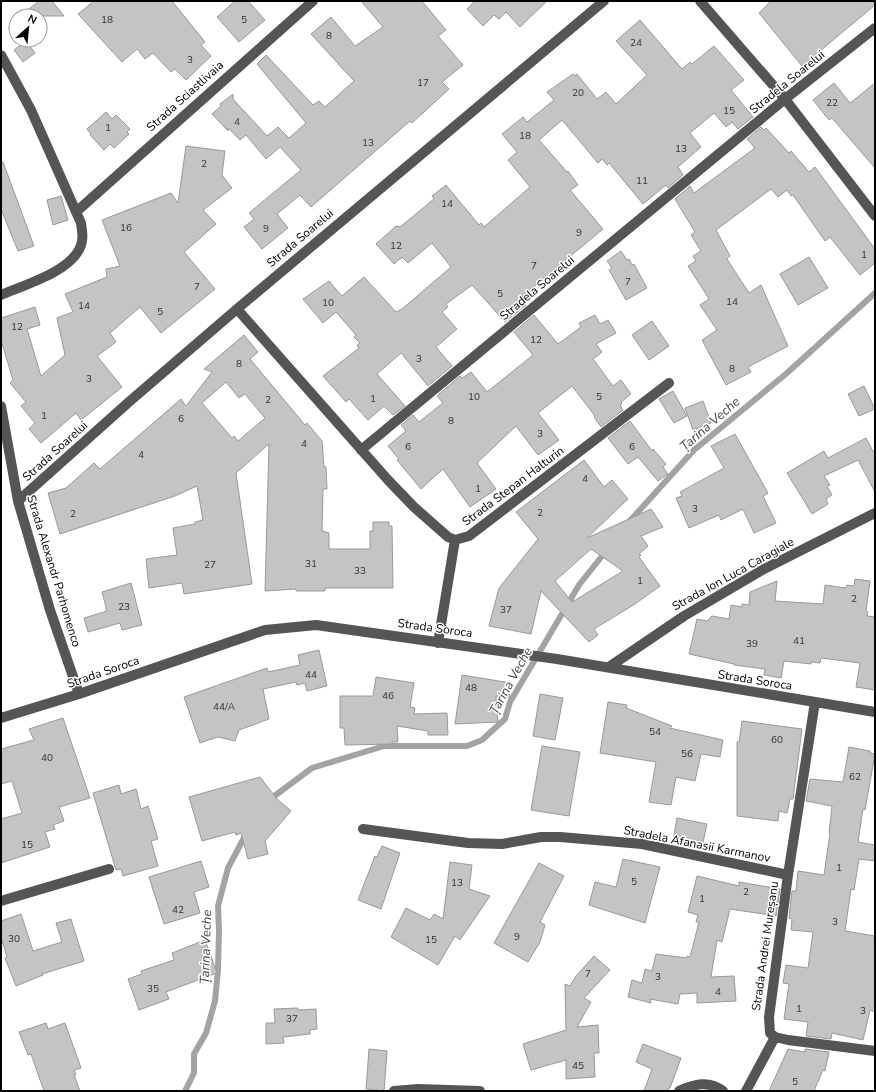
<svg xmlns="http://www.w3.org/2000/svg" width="876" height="1092" font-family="'Nunito Sans',sans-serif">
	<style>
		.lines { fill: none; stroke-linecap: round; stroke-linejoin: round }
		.stream { stroke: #a3a3a3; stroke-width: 6 }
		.building { fill: #c4c4c4; stroke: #999; fill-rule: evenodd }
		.minor { stroke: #555; stroke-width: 10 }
		.labels { text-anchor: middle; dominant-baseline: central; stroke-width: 3; stroke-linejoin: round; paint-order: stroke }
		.number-label { font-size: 10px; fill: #313131 }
		.street-label { font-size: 12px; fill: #000; stroke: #fff }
		.water-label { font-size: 13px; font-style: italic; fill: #444; stroke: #fff }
	</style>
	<rect width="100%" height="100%" fill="#fff"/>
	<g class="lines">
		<path class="stream" d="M 628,523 L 694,450 L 787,373 L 875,293
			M 269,800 L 312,768 L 384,746 L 467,746 L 482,740 L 505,719 L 510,702 L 579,585 L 606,551
			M 185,1091 L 194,1073 L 194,1054 L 206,1033 L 215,1001 L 218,970 L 219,930 L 218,906 L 228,868 L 246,834"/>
	</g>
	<path class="building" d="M 39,1 L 52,1 L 64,16 L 20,16 Z
		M 94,1 L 172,1 L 205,42 L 201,45 L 211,56 L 186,80 L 175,69 L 171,72 L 153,53 L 145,59 L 137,49 L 122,62 L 78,14 Z
		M 235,1 L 248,1 L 265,20 L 239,42 L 217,17 Z
		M 361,1 L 422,1 L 446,30 L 438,36 L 463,65 L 442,82 L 449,89 L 412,123 L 410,121 L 311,207 L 300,195 L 277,214 L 288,228 L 262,249 L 244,227 L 254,219 L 249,213 L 301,170 L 280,147 L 266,159 L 246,135 L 240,140 L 228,128 L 228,131 L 212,114 L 221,106 L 220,104 L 233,94 L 233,99 L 267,136 L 278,127 L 289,138 L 306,123 L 257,64 L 266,55 L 313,105 L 319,101 L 325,107 L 354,81 L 311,34 L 331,17 L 355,46 L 383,27 Z
		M 475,1 L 547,1 L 520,27 L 506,12 L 499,19 L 494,15 L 483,26 L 467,9 Z
		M 771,1 L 875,1 L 875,5 L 802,66 L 759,13 Z
		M 640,20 L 682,69 L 690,62 L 692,64 L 714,46 L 744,80 L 731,90 L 753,117 L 738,129 L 732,122 L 726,127 L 714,113 L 690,133 L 701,147 L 678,167 L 683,175 L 668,188 L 666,185 L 643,204 L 609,163 L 607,165 L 602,159 L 598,163 L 562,120 L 539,140 L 567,172 L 568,171 L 578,185 L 570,190 L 603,229 L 520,298 L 526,305 L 505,322 L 472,285 L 446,304 L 448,307 L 442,312 L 457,329 L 436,347 L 452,366 L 428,386 L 401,353 L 377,374 L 405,406 L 393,415 L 384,406 L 368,420 L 349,399 L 346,402 L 323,376 L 359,348 L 357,345 L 360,343 L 354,337 L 356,335 L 336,312 L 323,323 L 303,299 L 329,281 L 342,296 L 364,277 L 396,312 L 402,309 L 451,267 L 432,243 L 408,263 L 402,257 L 394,264 L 376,244 L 396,226 L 400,227 L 434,199 L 432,196 L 446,185 L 479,225 L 481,223 L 484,227 L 530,187 L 508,160 L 517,152 L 502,134 L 523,117 L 527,122 L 554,100 L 547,92 L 573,74 L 575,76 L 577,74 L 597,99 L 606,92 L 616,104 L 647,75 L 616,41 Z
		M 26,41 L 35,53 L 23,62 L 14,50 Z
		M 834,83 L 850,103 L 875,83 L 875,168 L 832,118 L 829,120 L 813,100 Z
		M 106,112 L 112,119 L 116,115 L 130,129 L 127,132 L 129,134 L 114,148 L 110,144 L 104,150 L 90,135 L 91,134 L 87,129 Z
		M 761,127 L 764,130 L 766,128 L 789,153 L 791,151 L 809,172 L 815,167 L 875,249 L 875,263 L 860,275 L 830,237 L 825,241 L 793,195 L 791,196 L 787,190 L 778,197 L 771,189 L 716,230 L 730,256 L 727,259 L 749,293 L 761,285 L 788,346 L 748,367 L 751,372 L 726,385 L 702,340 L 717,330 L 700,305 L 709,299 L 688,266 L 696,261 L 693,256 L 701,251 L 691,235 L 695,232 L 675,199 L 690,186 L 694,193 L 755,148 L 747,139 Z
		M 186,146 L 225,151 L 222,175 L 232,188 L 203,210 L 216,224 L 184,252 L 215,289 L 161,333 L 140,307 L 110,333 L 116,342 L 97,356 L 122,387 L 81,420 L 76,413 L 41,443 L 29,429 L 35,423 L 21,406 L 26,402 L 10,383 L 13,380 L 1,340 L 1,318 L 35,307 L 40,325 L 27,329 L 41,376 L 65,355 L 57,318 L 73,312 L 65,294 L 107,277 L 106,269 L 120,266 L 102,220 L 171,193 L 178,203 Z
		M 3,162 L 34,246 L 18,251 L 1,209 L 1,163 Z
		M 61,196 L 68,220 L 53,225 L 47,200 Z
		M 621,251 L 627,260 L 629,259 L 632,265 L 634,264 L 647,288 L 626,300 L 609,270 L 612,268 L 607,261 Z
		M 809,257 L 828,288 L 798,305 L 780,274 Z
		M 534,315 L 558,344 L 581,327 L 579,323 L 595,315 L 600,324 L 608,320 L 616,333 L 596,344 L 602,352 L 593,359 L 613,386 L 621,380 L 631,394 L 621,402 L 622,404 L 620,405 L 623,410 L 601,427 L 594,417 L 595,416 L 572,386 L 538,413 L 559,440 L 538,455 L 516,426 L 477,463 L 496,489 L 470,507 L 443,469 L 421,489 L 397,460 L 399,459 L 388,446 L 406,431 L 401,425 L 413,415 L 419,422 L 443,403 L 437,396 L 460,376 L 462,378 L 471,372 L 487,392 L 533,355 L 514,332 Z
		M 652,321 L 669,346 L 649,360 L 632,335 Z
		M 244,335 L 258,352 L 250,359 L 305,425 L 307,423 L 322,441 L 324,467 L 326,467 L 327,489 L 323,489 L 322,531 L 329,533 L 329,549 L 370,549 L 370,531 L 373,531 L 373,522 L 389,522 L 389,526 L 392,526 L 393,588 L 325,588 L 325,591 L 296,591 L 296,589 L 265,591 L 269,444 L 236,473 L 252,584 L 184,594 L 182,583 L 149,588 L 146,559 L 177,555 L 173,528 L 195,524 L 195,522 L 203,520 L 197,486 L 175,496 L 60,534 L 48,493 L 66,488 L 94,463 L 100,469 L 181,399 L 186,406 L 212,372 L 204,369 ZM 226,382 L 239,398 L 245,394 L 265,418 L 238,441 L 234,436 L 232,438 L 202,403 Z
		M 864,386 L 875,409 L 859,416 L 848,394 Z
		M 673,391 L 687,416 L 674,423 L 659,399 Z
		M 703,401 L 711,423 L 693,430 L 685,408 Z
		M 630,421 L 652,451 L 653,449 L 666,464 L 663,467 L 668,474 L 658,481 L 638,457 L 628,464 L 608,438 Z
		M 735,434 L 768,493 L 763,496 L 776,523 L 754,533 L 743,509 L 721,520 L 719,515 L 689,528 L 676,498 L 682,496 L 680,492 L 724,468 L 711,446 Z
		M 866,438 L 875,455 L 875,492 L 858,460 L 824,476 L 830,485 L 827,486 L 832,495 L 826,499 L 828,504 L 812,514 L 787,473 L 824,451 L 828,458 Z
		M 584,460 L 604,487 L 612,480 L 628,499 L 587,538 L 651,509 L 663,527 L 641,536 L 648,546 L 639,554 L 641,555 L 639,557 L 660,586 L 635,604 L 594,629 L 598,635 L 589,642 L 541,591 L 531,634 L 489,626 L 499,588 L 538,539 L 516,512 ZM 591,549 L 623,571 L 572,602 L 555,581 Z
		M 855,579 L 870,581 L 866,611 L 868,612 L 867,616 L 875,617 L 875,690 L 856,687 L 860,663 L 821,658 L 820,663 L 811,662 L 811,664 L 784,661 L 781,678 L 764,675 L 765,669 L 734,665 L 734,664 L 689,654 L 697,619 L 707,621 L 712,616 L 729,619 L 731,605 L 742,607 L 742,604 L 749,605 L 750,592 L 777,581 L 775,601 L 823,604 L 825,585 L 846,588 L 847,585 L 854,586 Z
		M 131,583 L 142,625 L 122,630 L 120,623 L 88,632 L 84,618 L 107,611 L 102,592 Z
		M 319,650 L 327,686 L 307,691 L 305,683 L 297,685 L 296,682 L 263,689 L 269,719 L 239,730 L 235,741 L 218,737 L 200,743 L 184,697 L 267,668 L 268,672 L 300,665 L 298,655 Z
		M 462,675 L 511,683 L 509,698 L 496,696 L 498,722 L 455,724 Z
		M 376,677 L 414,683 L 410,707 L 415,708 L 414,714 L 447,713 L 448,735 L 428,735 L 428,731 L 397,726 L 398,742 L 392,742 L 392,744 L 345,745 L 344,728 L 340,728 L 340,696 L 373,696 Z
		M 540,694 L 563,698 L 555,740 L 533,736 Z
		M 608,702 L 627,705 L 626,708 L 672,726 L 670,728 L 723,740 L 720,757 L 701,754 L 695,781 L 676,777 L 671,805 L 649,802 L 656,762 L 600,753 Z
		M 63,718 L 90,798 L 59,807 L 64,821 L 53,825 L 55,829 L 45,832 L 50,847 L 1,863 L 1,819 L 22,813 L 12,781 L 1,784 L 1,749 L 34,740 L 29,729 Z
		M 742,721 L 802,729 L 793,799 L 790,799 L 787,813 L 779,811 L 778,821 L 737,816 L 737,742 L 739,742 Z
		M 542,746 L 580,752 L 569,816 L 531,810 Z
		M 849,747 L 870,751 L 870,753 L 875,754 L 865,810 L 863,809 L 858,842 L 875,845 L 875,861 L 859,859 L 854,890 L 851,889 L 845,931 L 875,936 L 875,1012 L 870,1010 L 863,1040 L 832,1033 L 831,1039 L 806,1036 L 808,1022 L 784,1019 L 789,984 L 783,983 L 786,965 L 808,968 L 813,932 L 791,930 L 792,919 L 789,918 L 792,891 L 796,891 L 798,871 L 824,875 L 830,833 L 829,833 L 832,806 L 806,801 L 810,779 L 843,782 Z
		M 260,777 L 277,799 L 291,811 L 265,841 L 268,854 L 248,859 L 241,833 L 236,835 L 235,832 L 202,841 L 189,797 Z
		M 119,785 L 121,794 L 136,789 L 141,809 L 148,806 L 158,839 L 151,841 L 158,866 L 123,876 L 121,869 L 116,870 L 93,793 Z
		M 677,818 L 707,824 L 702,847 L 673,841 Z
		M 382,846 L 400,853 L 381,909 L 358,900 L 375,856 L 377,857 Z
		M 623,859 L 660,867 L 645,923 L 589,905 L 595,882 L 616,887 Z
		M 201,861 L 209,887 L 194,892 L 200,913 L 164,924 L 149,877 Z
		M 450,862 L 472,865 L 469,889 L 490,896 L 460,940 L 455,936 L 438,965 L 391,937 L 406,908 L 430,920 L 434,914 L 443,919 Z
		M 539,863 L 564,876 L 540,922 L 545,925 L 540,942 L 528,962 L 494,943 Z
		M 697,876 L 739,886 L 739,882 L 780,889 L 776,916 L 730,909 L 722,942 L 717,940 L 711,977 L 734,976 L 736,1001 L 697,1003 L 697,993 L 680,994 L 678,1004 L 650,999 L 651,1003 L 628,997 L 632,980 L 642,983 L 645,969 L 652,971 L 656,954 L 687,958 L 687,956 L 690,957 L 699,922 L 696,922 L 698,915 L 688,912 Z
		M 21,914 L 33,951 L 62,942 L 56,923 L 71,919 L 84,961 L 42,974 L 43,975 L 16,986 L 5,958 L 7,957 L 1,937 L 1,921 Z
		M 205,940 L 217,973 L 166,992 L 169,999 L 139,1010 L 128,979 L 142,974 L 141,971 L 174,960 L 172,953 Z
		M 594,956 L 610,970 L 584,998 L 591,1002 L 577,1027 L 598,1025 L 599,1053 L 594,1053 L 595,1077 L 566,1079 L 566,1060 L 531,1070 L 523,1044 L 566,1030 L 565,984 L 570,986 L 576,976 Z
		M 298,1008 L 298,1010 L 316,1009 L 317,1029 L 310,1030 L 310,1034 L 283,1037 L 284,1043 L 266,1044 L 266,1023 L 275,1023 L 274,1009 Z
		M 46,1023 L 48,1029 L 65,1023 L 81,1068 L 74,1070 L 76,1075 L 74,1075 L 80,1091 L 44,1091 L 31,1054 L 28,1055 L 19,1032 Z
		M 643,1044 L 681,1058 L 670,1088 L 665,1091 L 644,1091 L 652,1069 L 636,1062 Z
		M 369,1049 L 387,1051 L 384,1091 L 366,1089 Z
		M 788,1049 L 805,1052 L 805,1049 L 829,1052 L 825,1071 L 823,1070 L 814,1091 L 769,1091 Z"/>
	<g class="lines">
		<path class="minor" d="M 700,1 L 785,99 L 875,216
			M 1,55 L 31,110 L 81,223 C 82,231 84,238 81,245 C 73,271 24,285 1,295
			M 76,212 L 313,1
			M 237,309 L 388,480 L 414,507 L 448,537 L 455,540 L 469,536 L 669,383
			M 1,406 L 18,501 L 50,610 L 79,694
			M 361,450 L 785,99 L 875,28
			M 18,501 L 130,401 L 237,309 L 604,1
			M 438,643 L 455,540
			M 609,667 L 684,616 L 764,569 L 875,513
			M 1,718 L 79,694 L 265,630 L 316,625 L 557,659 L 875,712
			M 363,829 L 468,843 L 502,844 L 541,837 L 560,837 L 642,844 L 788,875
			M 1,901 L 109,869
			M 775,1037 L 788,1040 L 875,1051
			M 394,1091 L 418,1089 L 480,1091
			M 679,1091 C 694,1084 709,1080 723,1091
			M 746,1091 L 775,1037 L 770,1033 L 769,1017 L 788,875 L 815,702"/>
	</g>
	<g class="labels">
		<g class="number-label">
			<text x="107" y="20">18</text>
			<text x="244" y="20">5</text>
			<text x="329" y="36">8</text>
			<text x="636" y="43">24</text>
			<text x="190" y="60">3</text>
			<text x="423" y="83">17</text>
			<text x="578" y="93">20</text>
			<text x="832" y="103">22</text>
			<text x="729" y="111">15</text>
			<text x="237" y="122">4</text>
			<text x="108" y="128">1</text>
			<text x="525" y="136">18</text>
			<text x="368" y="143">13</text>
			<text x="681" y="149">13</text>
			<text x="204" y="164">2</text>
			<text x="642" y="181">11</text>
			<text x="447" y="204">14</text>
			<text x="126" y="228">16</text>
			<text x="266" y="229">9</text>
			<text x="579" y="233">9</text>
			<text x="396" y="246">12</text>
			<text x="864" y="255">1</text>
			<text x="534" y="266">7</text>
			<text x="628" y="282">7</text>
			<text x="197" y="287">7</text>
			<text x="500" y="294">5</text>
			<text x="732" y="302">14</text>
			<text x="328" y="303">10</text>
			<text x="84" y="306">14</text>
			<text x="160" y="312">5</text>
			<text x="17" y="327">12</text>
			<text x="536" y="340">12</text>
			<text x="419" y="359">3</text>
			<text x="239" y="364">8</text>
			<text x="732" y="369">8</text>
			<text x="89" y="379">3</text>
			<text x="474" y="397">10</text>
			<text x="599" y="397">5</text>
			<text x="373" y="399">1</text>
			<text x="268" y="400">2</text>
			<text x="44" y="416">1</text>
			<text x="181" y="419">6</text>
			<text x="451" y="421">8</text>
			<text x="540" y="434">3</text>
			<text x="304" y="444">4</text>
			<text x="408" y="447">6</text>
			<text x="632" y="447">6</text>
			<text x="141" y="455">4</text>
			<text x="585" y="479">4</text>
			<text x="478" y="489">1</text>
			<text x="695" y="509">3</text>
			<text x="540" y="513">2</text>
			<text x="73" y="514">2</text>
			<text x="311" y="564">31</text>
			<text x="210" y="565">27</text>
			<text x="360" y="571">33</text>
			<text x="640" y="581">1</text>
			<text x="854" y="599">2</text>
			<text x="124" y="607">23</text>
			<text x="506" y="610">37</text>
			<text x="799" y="641">41</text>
			<text x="752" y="644">39</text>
			<text x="311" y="675">44</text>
			<text x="471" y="688">48</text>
			<text x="388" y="696">46</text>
			<text x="224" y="707">44/A</text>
			<text x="655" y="732">54</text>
			<text x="777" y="740">60</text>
			<text x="687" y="754">56</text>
			<text x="47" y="758">40</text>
			<text x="855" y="777">62</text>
			<text x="27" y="845">15</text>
			<text x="839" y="868">1</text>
			<text x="634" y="882">5</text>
			<text x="457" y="883">13</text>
			<text x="746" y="892">2</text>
			<text x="702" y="899">1</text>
			<text x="178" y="910">42</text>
			<text x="835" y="922">3</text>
			<text x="517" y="937">9</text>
			<text x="14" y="939">30</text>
			<text x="431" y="940">15</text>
			<text x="588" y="974">7</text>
			<text x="658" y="977">3</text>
			<text x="153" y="989">35</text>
			<text x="718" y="992">4</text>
			<text x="799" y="1009">1</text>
			<text x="863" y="1011">3</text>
			<text x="292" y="1019">37</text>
			<text x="578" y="1066">45</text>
			<text x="795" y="1082">5</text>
		</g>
		<g class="street-label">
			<text transform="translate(787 82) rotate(-39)">Stradela Soarelui</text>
			<text transform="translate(185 96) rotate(-42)">Strada Sciastlivaia</text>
			<text transform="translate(300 238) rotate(-40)">Strada Soarelui</text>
			<text transform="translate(537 288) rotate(-40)">Stradela Soarelui</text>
			<text transform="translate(55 451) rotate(-42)">Strada Soarelui</text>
			<text transform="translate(513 486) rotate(-37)">Strada Stepan Halturin</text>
			<text transform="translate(54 571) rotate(73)">Strada Alexandr Parhomenco</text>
			<text transform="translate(733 574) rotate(-29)">Strada Ion Luca Caragiale</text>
			<text transform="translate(435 628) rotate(8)">Strada Soroca</text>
			<text transform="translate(103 672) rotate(-19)">Strada Soroca</text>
			<text transform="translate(755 680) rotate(9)">Strada Soroca</text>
			<text transform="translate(697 844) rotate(11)">Stradela Afanasii Karmanov</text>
			<text transform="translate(765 946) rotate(-82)">Strada Andrei Mureșanu</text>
		</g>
		<g class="water-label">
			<text transform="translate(710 424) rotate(-41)">Țarina Veche</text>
			<text transform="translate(511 681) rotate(-61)">Țarina Veche</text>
			<text transform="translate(206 947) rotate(-88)">Țarina Veche</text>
		</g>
	</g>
	<rect width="876" height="1092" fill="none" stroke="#000000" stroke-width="4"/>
	<g transform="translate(28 28) rotate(27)"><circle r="19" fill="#ffffff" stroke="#999999"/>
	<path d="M0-3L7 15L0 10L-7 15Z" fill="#000000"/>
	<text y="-6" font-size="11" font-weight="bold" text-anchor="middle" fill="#000000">N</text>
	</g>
</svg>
